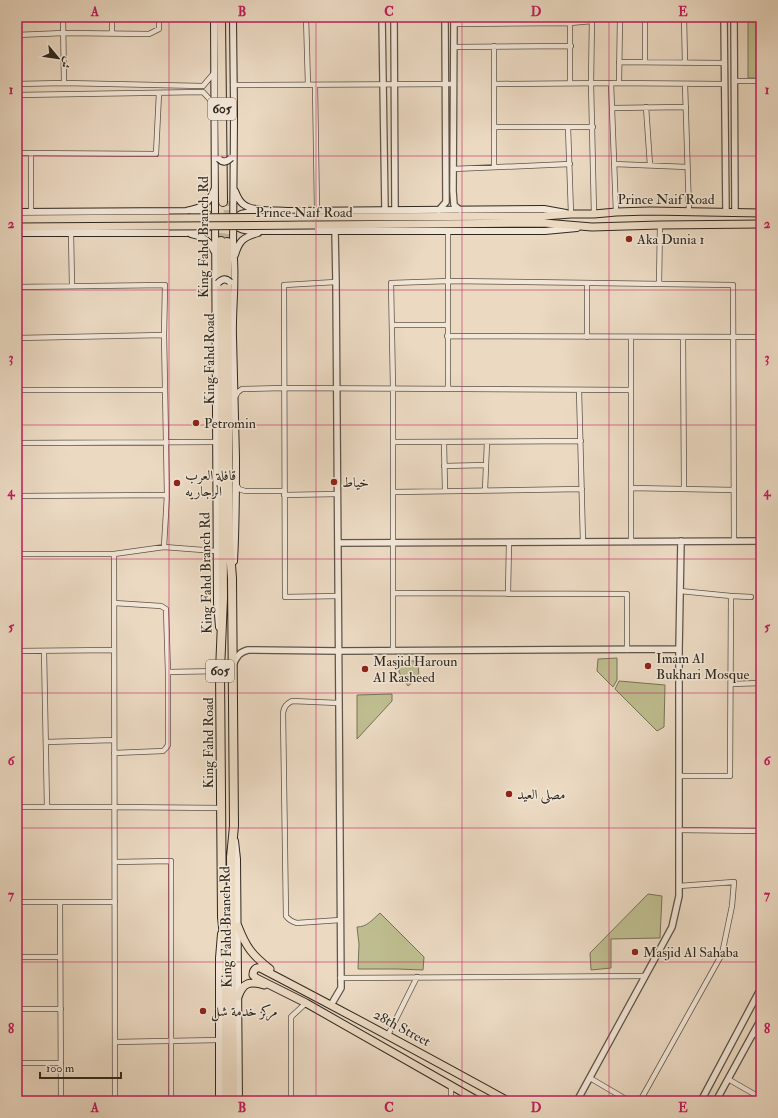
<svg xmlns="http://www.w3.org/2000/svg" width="778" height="1118" font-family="'IM FELL Double Pica',Amiri,serif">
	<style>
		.green { fill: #bebd8f; stroke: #767256 }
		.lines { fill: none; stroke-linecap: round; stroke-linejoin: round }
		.motorway-tunnel { stroke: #c5b6a1; stroke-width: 8; stroke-dasharray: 8 4; stroke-linecap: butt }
		.minor-casing { stroke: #5e5447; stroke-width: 6 }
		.tertiary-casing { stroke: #5e5447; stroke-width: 8 }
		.secondary-casing { stroke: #2f281e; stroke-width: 8 }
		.primary-casing { stroke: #2f281e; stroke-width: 9 }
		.motorway-casing { stroke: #2f281e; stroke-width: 10 }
		.minor { stroke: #f2e6d7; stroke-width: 4.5 }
		.tertiary { stroke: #f2e6d7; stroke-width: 5.5 }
		.secondary { stroke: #f2e6d7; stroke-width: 6 }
		.primary { stroke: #ebd9c2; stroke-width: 7 }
		.motorway { stroke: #ebd9c2; stroke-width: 8 }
		.secondary-bridge-casing { stroke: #2f281e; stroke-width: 8; stroke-linecap: butt }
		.primary-bridge-casing { stroke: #2f281e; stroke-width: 9; stroke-linecap: butt }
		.secondary-bridge { stroke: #f2e6d7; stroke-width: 6 }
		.primary-bridge { stroke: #ebd9c2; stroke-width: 7 }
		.grid { fill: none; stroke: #c2185b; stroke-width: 1; stroke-opacity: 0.55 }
		.poi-dot { fill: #8f2418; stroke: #f2e6d7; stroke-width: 1.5 }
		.labels { text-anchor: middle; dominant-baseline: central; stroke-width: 3; stroke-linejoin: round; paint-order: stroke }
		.shield { fill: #f2e6d7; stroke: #6a6156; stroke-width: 1 }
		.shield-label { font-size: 13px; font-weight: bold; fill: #2f281e }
		.street-label { font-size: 14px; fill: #2f281e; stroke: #f2e6d7 }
		.poi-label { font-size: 14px; fill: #2f281e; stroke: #f2e6d7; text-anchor: start }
		.neatline { fill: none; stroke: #c2185b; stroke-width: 1.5 }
		.grid-label { font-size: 13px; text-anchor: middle; font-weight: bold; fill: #c2185b }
	</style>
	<rect width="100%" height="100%" fill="#ebd9c2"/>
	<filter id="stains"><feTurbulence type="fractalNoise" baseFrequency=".005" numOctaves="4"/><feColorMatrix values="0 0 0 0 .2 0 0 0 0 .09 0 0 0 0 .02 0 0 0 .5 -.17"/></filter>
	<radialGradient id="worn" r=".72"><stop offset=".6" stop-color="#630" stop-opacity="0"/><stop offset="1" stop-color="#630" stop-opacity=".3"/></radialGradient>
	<path class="green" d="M 748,17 L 761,17 L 761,78 L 748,78 Z
		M 617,658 L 617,680 L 613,687 L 597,671 L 598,659 Z
		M 400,661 L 418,661 L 419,677 L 408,686 L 399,672 Z
		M 619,681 L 665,685 L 664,727 L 657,731 L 615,689 Z
		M 392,694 L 392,701 L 357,739 L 357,695 Z
		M 648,894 L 662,896 L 660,938 L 611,939 L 611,968 L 591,970 L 590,953 Z
		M 380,913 L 424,957 L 423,970 L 398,969 L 358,969 L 359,944 L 357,927 C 367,927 372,920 380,913 Z"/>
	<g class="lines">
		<path class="motorway-tunnel" d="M 221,241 L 222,220
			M 227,242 L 228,201"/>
		<defs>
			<path id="minor" d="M 63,17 L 64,83
				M 112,17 L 112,34
				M 306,17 L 308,85
				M 496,17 L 496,24
				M 592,17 L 591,83 L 594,214
				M 645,17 L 645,62
				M 684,17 L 685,63
				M 570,23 L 570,83
				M 454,24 L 570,23 L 592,21
				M 17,35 L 64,33 L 149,34 L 159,29 L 159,17
				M 454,47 L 571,46
				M 619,62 L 724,63
				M 734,81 L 761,81
				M 611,83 L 616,212
				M 619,83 L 620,17
				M 17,84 L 64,83 L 203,86 L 214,73
				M 494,84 L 611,83 L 724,84
				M 685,84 L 689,212
				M 233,85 L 454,84
				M 315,85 L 317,210
				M 17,95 L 203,92 L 214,104
				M 646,107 L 650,165
				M 612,108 L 686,107
				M 494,127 L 593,127
				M 568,127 L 571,214
				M 17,153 L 156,154 L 159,93
				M 614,164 L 687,167
				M 494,167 L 494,46
				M 453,169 L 570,164
				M 31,212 L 31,153
				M 448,231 L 448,389
				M 71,233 L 72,286
				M 336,282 L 284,285 L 285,597 L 338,596
				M 659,284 L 660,225
				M 17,287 L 165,285 L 164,335 L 167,495 L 164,547
				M 392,325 L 448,325
				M 447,336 L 761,337
				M 587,337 L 587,283
				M 631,337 L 631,542
				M 683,337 L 684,489
				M 17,338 L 164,335
				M 17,390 L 165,390
				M 579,390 L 583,542
				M 235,397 L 238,392 L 242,389 L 284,388 L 631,390
				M 393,442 L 581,441
				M 444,442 L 445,491
				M 17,443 L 216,442
				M 444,466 L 486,465
				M 236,484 L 239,489 L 245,491 L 284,491
				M 631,488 L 734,490
				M 485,490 L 487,442
				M 393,492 L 582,489
				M 284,495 L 338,494
				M 17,496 L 167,495
				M 17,554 L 114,554 L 164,547 L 216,551
				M 114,554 L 115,1101
				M 393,593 L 627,594 L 627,650
				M 508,594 L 509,542
				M 731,596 L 751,597
				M 114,603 L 161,606 L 166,609 L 168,672 L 168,745 L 166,748 L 163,751 L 114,753
				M 17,651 L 114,650
				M 44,651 L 47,807
				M 393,651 L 393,388 L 391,283 L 449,281 L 733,285 L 734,541
				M 168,672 L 220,671
				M 731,684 L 761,683
				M 338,703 L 292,701 C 286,704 284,707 283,713 L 286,916 C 289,920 292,922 297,923 L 340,920
				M 46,742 L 114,740
				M 679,776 L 730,776 L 731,596 L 680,591
				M 17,807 L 114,807 L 221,808
				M 679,830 L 761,831
				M 115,862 L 171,861 L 171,1101
				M 17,902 L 115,902
				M 60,902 L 61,1101
				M 17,957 L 60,957
				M 340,978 L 645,976
				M 17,1009 L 61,1009
				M 753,1033 L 761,1038
				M 388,1035 L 417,977
				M 115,1042 L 219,1040
				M 17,1063 L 61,1063
				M 590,1078 L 629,1101
				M 728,1079 L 761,1098
				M 451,1086 L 451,1101
				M 291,1101 L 291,1017 L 306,1003
				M 640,1101 L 722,954 L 732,906 L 734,882 L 679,886"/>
			<path id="tertiary" d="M 382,17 L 385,210
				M 394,17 L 395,210
				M 454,17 L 453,191 L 454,205 L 460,210
				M 724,17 L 726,212
				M 734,17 L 735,213
				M 439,210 L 446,202 L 445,17
				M 338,543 L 761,541
				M 234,663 C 237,656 240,652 248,650 L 339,651 L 679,649
				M 331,1005 L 341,988 L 336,282 L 335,231
				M 577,1101 L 672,927 L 679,896 L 679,649 L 681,541
				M 701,1101 L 761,988
				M 716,1101 L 761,1019"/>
			<path id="secondary" d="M 214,17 C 216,212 215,408 217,603 L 219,627
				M 233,17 L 234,114 L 233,249 C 237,278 232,308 233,337 C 234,377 235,418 236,458 C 236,492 236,527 234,561
				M 235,191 C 237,196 239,201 243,204 C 253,212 275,210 287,211 L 544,209 L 566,213
				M 17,212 L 186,211 C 201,208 208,206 214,190
				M 193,212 L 206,213 L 214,219
				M 235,218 L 241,214 L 255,211
				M 234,225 C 242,232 253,231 263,231 L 545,231 L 577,228
				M 17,233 L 186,233 L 206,229 L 212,225
				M 191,234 C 203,236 210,241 214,251
				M 235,255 C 239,241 243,237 258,233
				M 235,841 L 237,859 L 239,1101
				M 219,1101 L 219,958 L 221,934"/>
			<path id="primary" d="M 315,217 L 544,216 L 571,214 L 594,214 L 616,212 L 650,211 L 761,213
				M 17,219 L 169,218
				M 315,225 L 544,223 L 592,227 L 660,225 L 761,224
				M 17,227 L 169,226
				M 238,926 C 246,947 252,955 270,969
				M 238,997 C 243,982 250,981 264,985
				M 478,1101 L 306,1003 L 256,978 L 253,975 C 253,970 256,967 260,968 C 343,1011 426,1056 508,1101"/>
			<path id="motorway" d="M 221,17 L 223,202
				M 221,241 L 223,598 L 220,671 L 222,917 L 226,957 L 226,1101
				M 227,242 L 229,538 L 232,578 L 234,826 L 231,857 L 233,1101"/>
		</defs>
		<use href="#minor" class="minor-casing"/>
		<use href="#tertiary" class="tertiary-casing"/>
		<use href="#secondary" class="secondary-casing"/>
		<use href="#primary" class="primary-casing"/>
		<use href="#motorway" class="motorway-casing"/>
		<use href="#minor" class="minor"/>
		<use href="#tertiary" class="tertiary"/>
		<use href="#secondary" class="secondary"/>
		<use href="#primary" class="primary"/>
		<use href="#motorway" class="motorway"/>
		<defs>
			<path id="secondary-bridge" d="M 219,159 C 223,163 227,162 231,158
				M 218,283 C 222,279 226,278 230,282"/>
			<path id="primary-bridge" d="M 169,218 L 315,217
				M 169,226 L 315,225"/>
		</defs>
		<use href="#secondary-bridge" class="secondary-bridge-casing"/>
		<use href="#primary-bridge" class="primary-bridge-casing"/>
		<use href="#secondary-bridge" class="secondary-bridge"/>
		<use href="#primary-bridge" class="primary-bridge"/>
	</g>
	<path class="grid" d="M 169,17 L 169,1101M 316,17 L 316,1101M 462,17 L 462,1101M 609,17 L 609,1101M 17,156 L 761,156M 17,290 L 761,290M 17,425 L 761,425M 17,559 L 761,559M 17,693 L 761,693M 17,828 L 761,828M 17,962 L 761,962"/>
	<g class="poi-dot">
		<circle cx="629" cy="239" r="4"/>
		<circle cx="196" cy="423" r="4"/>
		<circle cx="334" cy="482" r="4"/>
		<circle cx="177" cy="483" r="4"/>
		<circle cx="648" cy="666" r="4"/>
		<circle cx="365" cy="669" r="4"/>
		<circle cx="509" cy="794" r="4"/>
		<circle cx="635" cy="952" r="4"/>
		<circle cx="203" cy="1011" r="4"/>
	</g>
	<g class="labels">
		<g class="shield">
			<rect x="208" y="98" width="28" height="22" rx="3"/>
			<rect x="206" y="660" width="28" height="22" rx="3"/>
		</g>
		<g class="shield-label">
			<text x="222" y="109">605</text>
			<text x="220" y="671">605</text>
		</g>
		<g class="street-label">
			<text x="666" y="199">Prince Naif Road</text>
			<text x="304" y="212">Prince Naif Road</text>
			<text transform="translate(203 237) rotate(-90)">King Fahd Branch Rd</text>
			<text transform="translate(209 359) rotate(-90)">King Fahd Road</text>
			<text transform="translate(206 573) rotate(-91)">King Fahd Branch Rd</text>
			<text transform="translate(208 743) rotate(-90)">King Fahd Road</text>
			<text transform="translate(226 927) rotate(-91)">King Fahd Branch Rd</text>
			<text transform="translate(402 1028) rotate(28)">28th Street</text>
		</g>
		<g class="poi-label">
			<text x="637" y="239">Aka Dunia 1</text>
			<text x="204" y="423">Petromin</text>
			<text x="185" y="475">قافلة العرب<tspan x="185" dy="16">الرجاريه</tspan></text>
			<text x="342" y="482">خياط</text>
			<text x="656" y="658">Imam Al<tspan x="656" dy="16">Bukhari Mosque</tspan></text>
			<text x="373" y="661">Masjid Haroun<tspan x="373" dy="16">Al Rasheed</tspan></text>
			<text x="517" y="794">مصلى العيد</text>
			<text x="643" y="952">Masjid Al Sahaba</text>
			<text x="211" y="1011">مركز خدمة شل</text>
		</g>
	</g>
	<rect width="778" height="1118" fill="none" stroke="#ebd9c2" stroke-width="44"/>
	<g transform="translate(58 58) rotate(119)" stroke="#f2e6d7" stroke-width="3" paint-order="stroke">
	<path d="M0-3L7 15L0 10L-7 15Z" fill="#2f281e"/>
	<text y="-6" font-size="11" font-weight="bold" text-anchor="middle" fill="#2f281e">ش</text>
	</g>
	<path d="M40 1072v6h81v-6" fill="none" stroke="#2f281e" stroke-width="2"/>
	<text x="46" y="1072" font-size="12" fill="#2f281e" stroke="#f2e6d7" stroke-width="3" paint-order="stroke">100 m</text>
	<rect x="22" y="22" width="734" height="1074" class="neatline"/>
	<g class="grid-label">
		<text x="95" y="16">A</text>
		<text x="242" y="16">B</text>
		<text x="389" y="16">C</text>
		<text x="536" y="16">D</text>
		<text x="683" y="16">E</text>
		<text x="11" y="94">1</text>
		<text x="767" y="94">1</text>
		<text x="11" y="228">2</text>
		<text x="767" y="228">2</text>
		<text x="11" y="362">3</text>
		<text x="767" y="362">3</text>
		<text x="11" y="496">4</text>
		<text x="767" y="496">4</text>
		<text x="11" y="631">5</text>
		<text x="767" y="631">5</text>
		<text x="11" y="765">6</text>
		<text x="767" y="765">6</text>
		<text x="11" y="899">7</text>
		<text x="767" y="899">7</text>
		<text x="11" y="1033">8</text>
		<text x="767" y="1033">8</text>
		<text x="95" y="1112">A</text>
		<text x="242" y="1112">B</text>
		<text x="389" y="1112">C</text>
		<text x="536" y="1112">D</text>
		<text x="683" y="1112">E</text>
	</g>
	<rect width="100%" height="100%" filter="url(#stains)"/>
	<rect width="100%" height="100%" fill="url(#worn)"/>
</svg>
